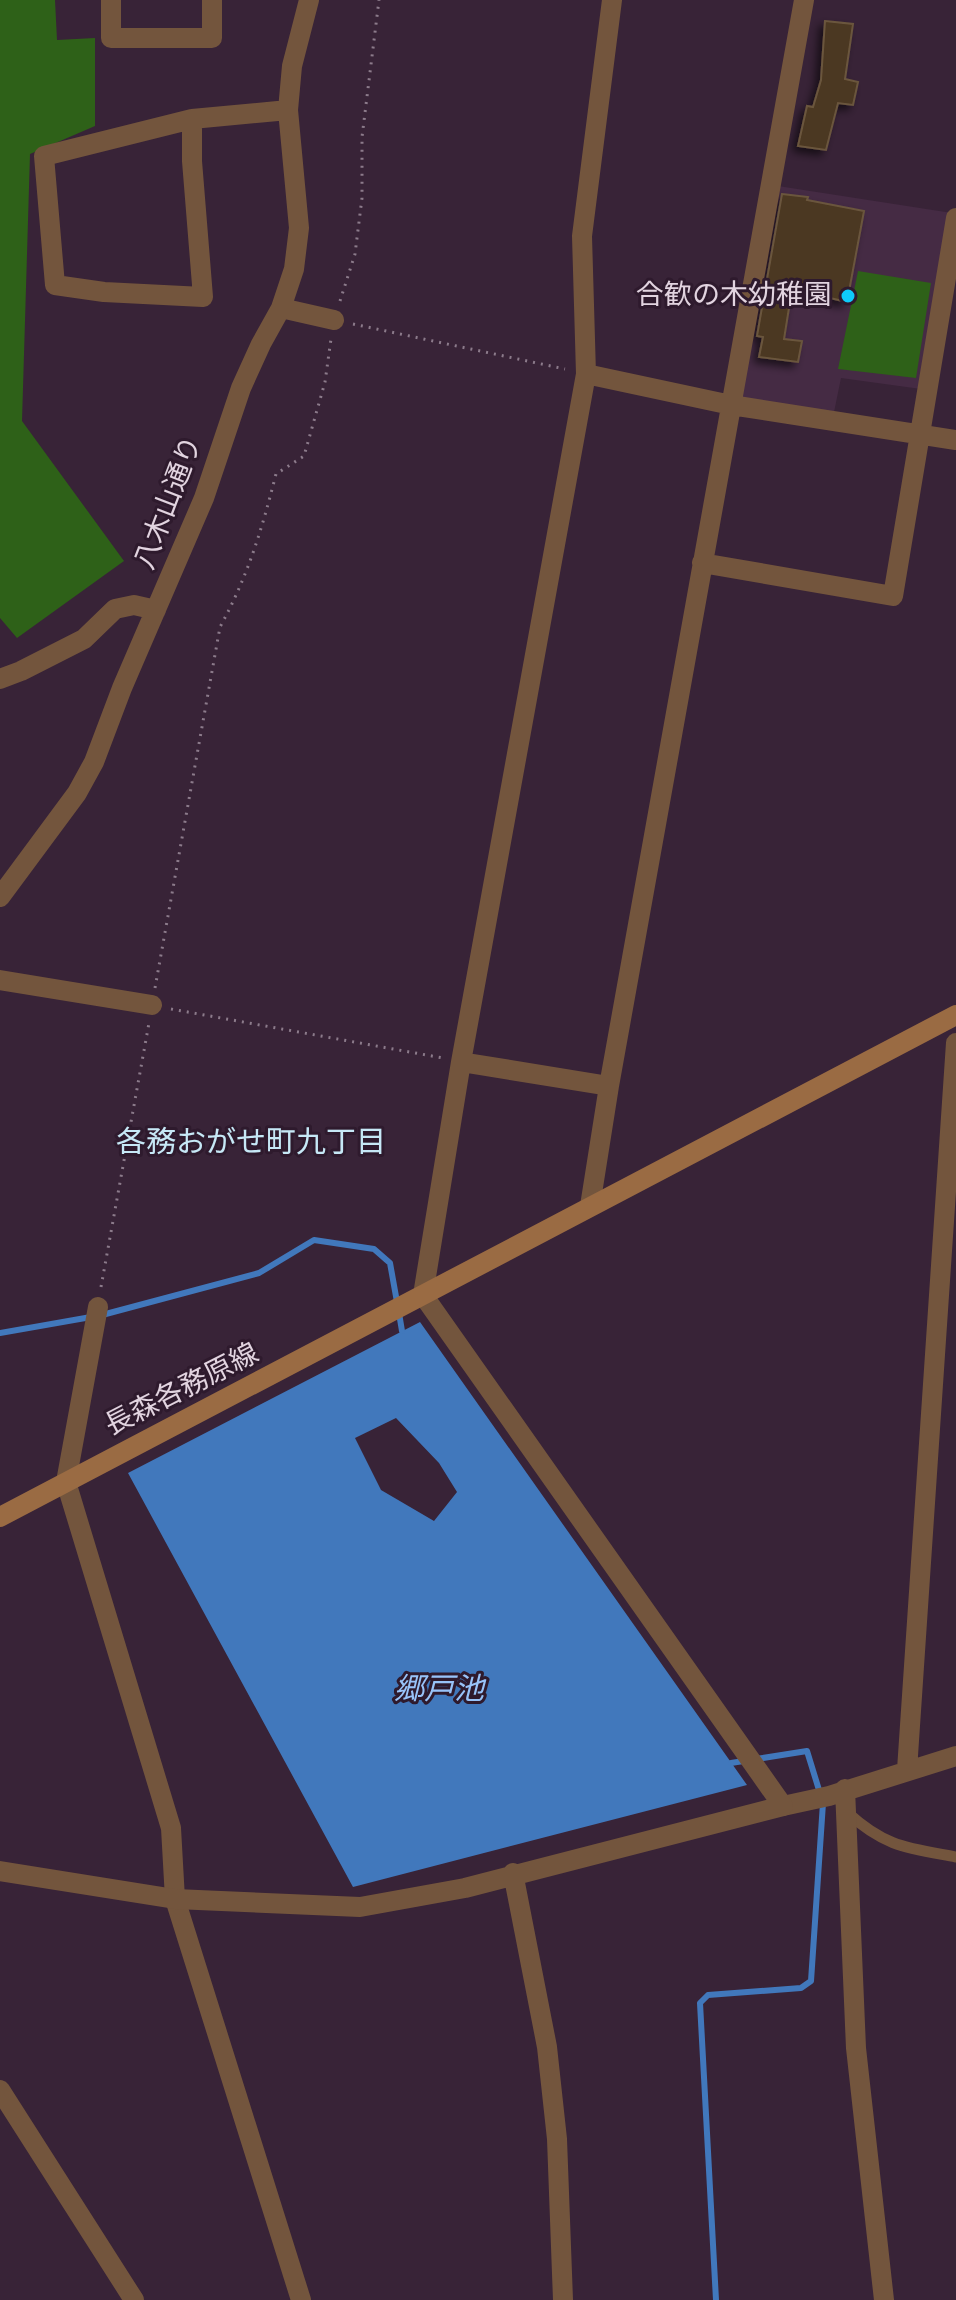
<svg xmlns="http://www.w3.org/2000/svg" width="956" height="2300" font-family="'Alegreya Sans','Noto Sans JP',sans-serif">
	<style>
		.built { fill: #452b44 }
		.green { fill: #2e6118 }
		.water { fill: #4178bc; fill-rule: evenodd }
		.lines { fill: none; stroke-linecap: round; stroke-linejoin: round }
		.stream { stroke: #4178bc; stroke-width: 6 }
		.building { fill: #4b3720; stroke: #6b563e; stroke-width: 2; filter: url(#shadow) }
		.path { stroke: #8c7b8b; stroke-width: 3; stroke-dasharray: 2 6; stroke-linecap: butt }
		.service { stroke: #73553d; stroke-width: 11 }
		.minor { stroke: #73553d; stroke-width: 20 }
		.tertiary { stroke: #73553d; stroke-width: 20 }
		.secondary { stroke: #9a6b43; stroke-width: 20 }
		.poi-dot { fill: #0ecafa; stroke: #2e1a2d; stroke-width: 3 }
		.labels { text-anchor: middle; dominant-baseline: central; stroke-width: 6; stroke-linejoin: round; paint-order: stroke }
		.poi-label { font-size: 28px; fill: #e2d4e0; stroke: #2e1a2d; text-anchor: end }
		.street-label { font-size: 28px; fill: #e2d4e0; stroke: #2e1a2d }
		.neighbourhood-label { font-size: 30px; fill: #c6e8f6; stroke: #2e1a2d }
		.water-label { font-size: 30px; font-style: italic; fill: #98c3f9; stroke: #2e1a2d }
	</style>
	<defs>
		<filter id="shadow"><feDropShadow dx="-5" dy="5" stdDeviation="4" flood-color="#0009"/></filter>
	</defs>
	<rect width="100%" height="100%" fill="#382337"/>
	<path class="built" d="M 778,186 L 952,213 L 921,389 L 841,378 L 833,417 L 740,403 Z"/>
	<path class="green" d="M 0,0 L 55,0 L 57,40 L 95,38 L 95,126 L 30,154 L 22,421 L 124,561 L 17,638 L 0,618 Z
		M 858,271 L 931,283 L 916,378 L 838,369 Z"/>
	<path class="water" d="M 420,1322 L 747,1785 L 353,1887 L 128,1473 ZM 396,1418 L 439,1463 L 457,1492 L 434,1521 L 381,1490 L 355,1438 Z"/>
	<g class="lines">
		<path class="stream" d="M 399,1313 L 402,1331
			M 102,1315 L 259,1273 L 314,1240 L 374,1249 L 390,1263 L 397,1302
			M 0,1333 L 91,1317
			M 716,2300 L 700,2003 L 708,1995 L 801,1988 L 811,1981 L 823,1803 L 807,1751 L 731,1763"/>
	</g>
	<path class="building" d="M 825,21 L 853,24 L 845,79 L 858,82 L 853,105 L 838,103 L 826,150 L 798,146 L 807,106 L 813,107 L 821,80 Z
		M 782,194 L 808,197 L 807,200 L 864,211 L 847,302 L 792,289 L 784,339 L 802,341 L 798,362 L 759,357 L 763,337 L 757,336 Z"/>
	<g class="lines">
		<path class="path" d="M 340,301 L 355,254 L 362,198 L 362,137 L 379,0
			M 353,324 L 565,369
			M 155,988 L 220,627 C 248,576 262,529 276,474 L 304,456 L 325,382 L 331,339
			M 171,1009 L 443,1058
			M 101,1287 L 149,1023"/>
		<path class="service" d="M 848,1813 C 885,1847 908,1848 956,1857"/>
		<path class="minor" d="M 111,0 L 111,38 L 212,38 L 212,0
			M 192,119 L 192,161 L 203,297 L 104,292 L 55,285 L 44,156 Z
			M 192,119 L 288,110
			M 281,308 L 334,320
			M 586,374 L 731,405 L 956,440
			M 702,563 L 893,596 L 956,218
			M 0,679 L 21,671 L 84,639 L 115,609 L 134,605 L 156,610
			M 0,897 L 77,793 L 94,762 L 122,688 L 204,498 L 241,388 L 261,344 L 281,308 L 294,269 L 299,228 L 288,110 L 292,66 L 309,0
			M 0,980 L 152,1005
			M 461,1062 L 609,1086
			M 590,1206 L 609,1086 L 804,0
			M 423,1295 L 461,1062 L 586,374 L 582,236 L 612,0
			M 98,1307 L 66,1482 L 171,1828 L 175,1899 L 301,2300
			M 907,1770 L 956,1043
			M 845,1789 L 856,2048 L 884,2300
			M 783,1806 L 829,1796 L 956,1756
			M 0,2090 L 134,2300"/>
		<path class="tertiary" d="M 0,1871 L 175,1899 L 360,1907 L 465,1888 L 783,1806 L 423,1295
			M 513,1873 L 547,2047 L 557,2139 L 563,2300"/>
		<path class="secondary" d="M 0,1517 L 956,1015"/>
	</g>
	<circle class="poi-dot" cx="848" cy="296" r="8"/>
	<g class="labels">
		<g class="poi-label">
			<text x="832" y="296">合歓の木幼稚園</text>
		</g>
		<g class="street-label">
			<text transform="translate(169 503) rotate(-69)">八木山通り</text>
			<text transform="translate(182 1390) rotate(-27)">長森各務原線</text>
		</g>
		<g class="neighbourhood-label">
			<text x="251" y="1143">各務おがせ町九丁目</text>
		</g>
		<g class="water-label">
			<text x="439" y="1690">郷戸池</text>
		</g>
	</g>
</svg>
